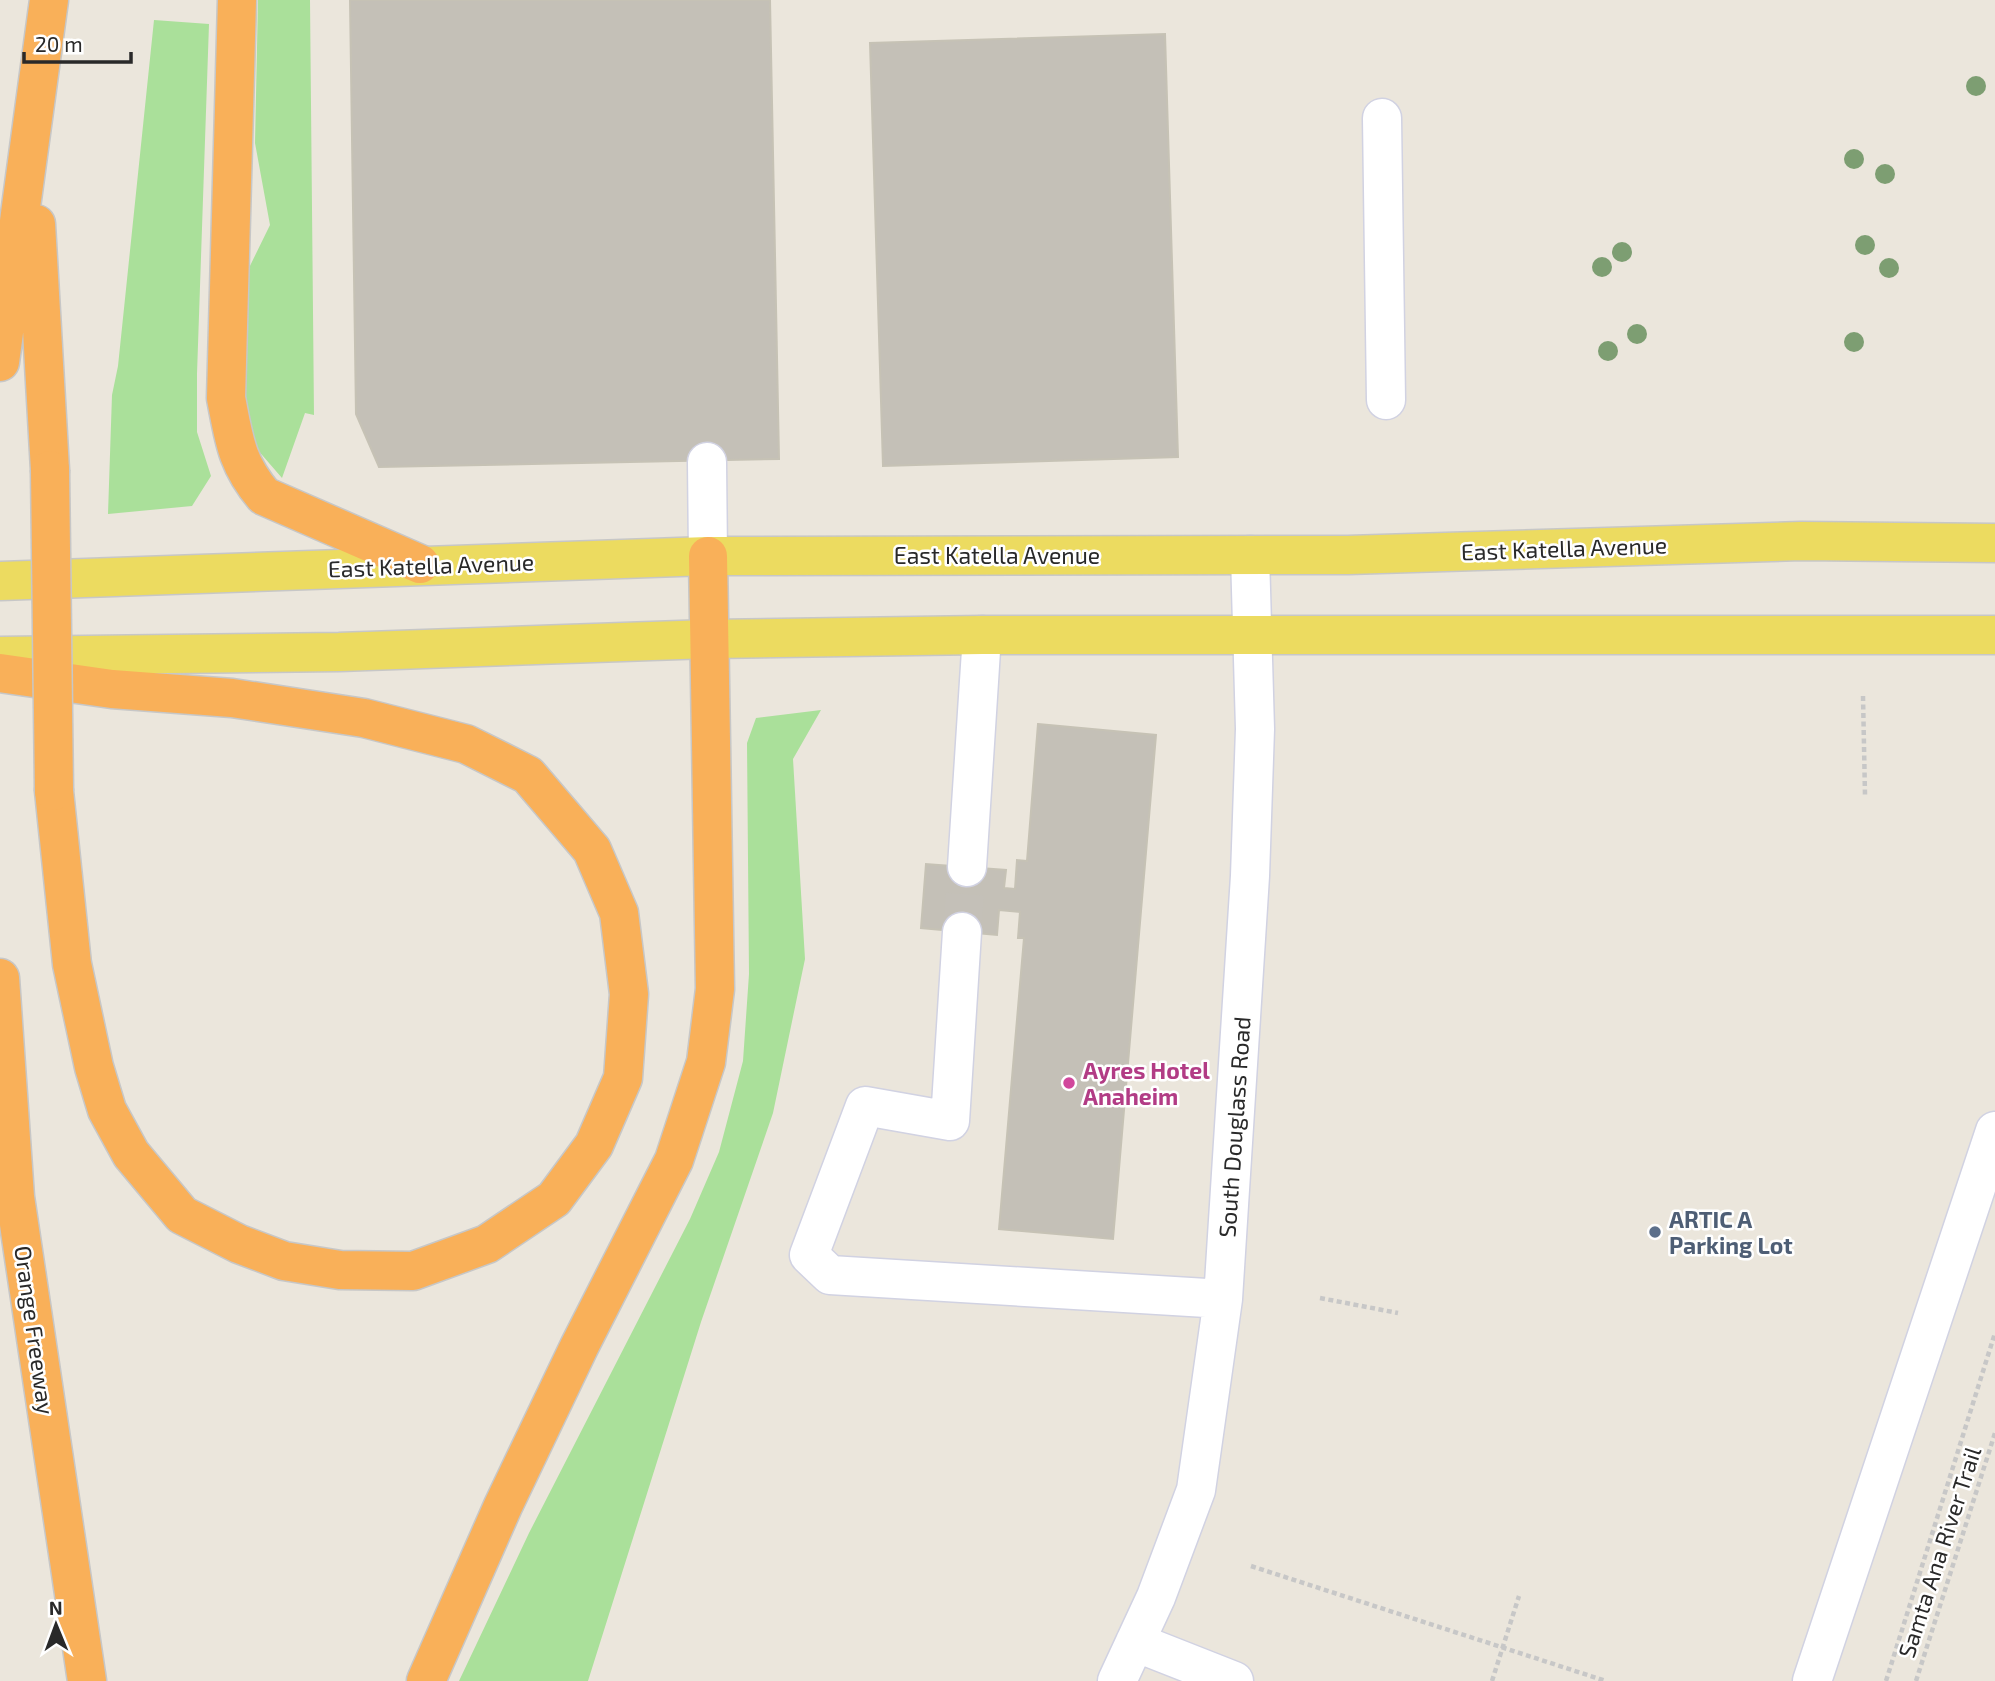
<svg xmlns="http://www.w3.org/2000/svg" width="1995" height="1681" font-family="'Exo 2',sans-serif">
	<style>
		.green { fill: #aae09a }
		.building { fill: #c4c0b7; stroke: #c6c2b5; stroke-width: 2 }
		.lines { fill: none; stroke-linecap: round; stroke-linejoin: round }
		.minor-tunnel { stroke: #c4c0b8; stroke-width: 38; stroke-dasharray: 38 19; stroke-linecap: butt }
		.minor-casing { stroke: #d1d2e2; stroke-width: 41 }
		.major-casing { stroke: #c7c7c7; stroke-width: 41 }
		.highway-casing { stroke: #c7c7c7; stroke-width: 41 }
		.path { stroke: #c7c7c7; stroke-width: 4.5; stroke-dasharray: 5 3.5; stroke-linecap: butt }
		.minor { stroke: #fff; stroke-width: 38 }
		.major { stroke: #ecdb60; stroke-width: 38 }
		.highway { stroke: #f9b059; stroke-width: 38 }
		.highway-bridge-casing { stroke: #c7c7c7; stroke-width: 41; stroke-linecap: butt }
		.highway-bridge { stroke: #f9b059; stroke-width: 38 }
		.tree { fill: #7d9e72 }
		.hotel-dot { fill: #d1479c; stroke: #fff; stroke-width: 2.5 }
		.service-dot { fill: #5c6f8a; stroke: #fff; stroke-width: 2.5 }
		.labels { text-anchor: middle; dominant-baseline: central; stroke-width: 5; stroke-linejoin: round; paint-order: stroke }
		.street-label { font-size: 23px; fill: #292929; stroke: #fff }
		.hotel-label { font-size: 23px; font-weight: bold; fill: #b23c85; stroke: #fff; text-anchor: start }
		.service-label { font-size: 23px; font-weight: bold; fill: #4e5e75; stroke: #fff; text-anchor: start }
	</style>
	<rect width="100%" height="100%" fill="#ebe6dc"/>
	<path class="green" d="M 258,0 L 310,0 L 314,415 L 305,413 L 282,478 L 256,448 L 241,381 L 246,274 L 270,225 L 255,143 Z
		M 154,20 L 209,24 L 197,374 L 197,432 L 211,476 L 192,506 L 108,514 L 112,395 L 118,366 Z
		M 821,710 L 793,759 L 805,959 L 773,1113 L 701,1322 L 588,1681 L 459,1681 L 529,1533 L 690,1219 L 719,1152 L 743,1061 L 749,974 L 747,743 L 756,718 Z"/>
	<path class="building" d="M 350,0 L 770,0 L 779,459 L 379,467 L 356,414 Z
		M 1165,34 L 1178,457 L 883,466 L 870,43 Z
		M 1038,724 L 1156,735 L 1113,1239 L 999,1229 L 1024,938 L 1018,938 L 1020,912 L 999,910 L 997,935 L 921,928 L 926,864 L 1006,870 L 1004,888 L 1015,889 L 1017,860 L 1027,861 Z"/>
	<g class="lines">
		<path class="minor-tunnel" d="M 962,932 L 967,867"/>
		<defs>
			<path id="minor" d="M 1382,118 L 1386,400
				M 707,462 L 708,556
				M 967,867 L 982,635
				M 962,932 L 950,1121 L 865,1106 L 809,1255 L 830,1275 L 1223,1299
				M 1135,1642 L 1234,1681
				M 1117,1681 L 1156,1597 L 1196,1490 L 1223,1299 L 1250,876 L 1255,729 L 1250,555
				M 1812,1681 L 1995,1131"/>
			<path id="major" d="M 0,581 L 708,556 L 1348,555 L 1801,541 L 1995,543
				M 0,656 L 339,652 L 709,639 L 982,635 L 1995,635"/>
			<path id="highway" d="M 237,0 L 226,398 C 234,439 236,463 264,496 L 420,564
				M 36,224 L 50,470
				M 0,362 L 49,0
				M 0,673 L 112,689 L 232,698 L 364,718 L 466,744 L 528,775 L 592,850 L 619,913 L 629,994 L 623,1078 L 594,1145 L 554,1199 L 487,1244 L 413,1271 L 340,1270 L 284,1261 L 239,1244 L 182,1215 L 131,1154 L 107,1110 L 94,1067 L 72,964 L 54,791
				M 0,978 L 15,1197 L 87,1681
				M 426,1681 L 503,1506 L 579,1347 L 674,1160 L 706,1062 L 715,989 L 708,556"/>
		</defs>
		<use href="#minor" class="minor-casing"/>
		<use href="#major" class="major-casing"/>
		<use href="#highway" class="highway-casing"/>
		<path class="path" d="M 1863,696 L 1865,795
			M 1320,1298 L 1398,1313
			M 1251,1566 L 1606,1681
			M 1492,1681 L 1519,1596
			M 1886,1681 L 1995,1333
			M 1916,1681 L 1995,1433"/>
		<use href="#minor" class="minor"/>
		<use href="#major" class="major"/>
		<use href="#highway" class="highway"/>
		<defs>
			<path id="highway-bridge" d="M 50,470 L 54,791"/>
		</defs>
		<use href="#highway-bridge" class="highway-bridge-casing"/>
		<use href="#highway-bridge" class="highway-bridge"/>
	</g>
	<g class="tree">
		<circle cx="1976" cy="86" r="10"/>
		<circle cx="1854" cy="159" r="10"/>
		<circle cx="1885" cy="174" r="10"/>
		<circle cx="1865" cy="245" r="10"/>
		<circle cx="1622" cy="252" r="10"/>
		<circle cx="1602" cy="267" r="10"/>
		<circle cx="1889" cy="268" r="10"/>
		<circle cx="1637" cy="334" r="10"/>
		<circle cx="1854" cy="342" r="10"/>
		<circle cx="1608" cy="351" r="10"/>
	</g>
	<circle class="hotel-dot" cx="1069" cy="1083" r="7"/>
	<circle class="service-dot" cx="1655" cy="1232" r="7"/>
	<g class="labels">
		<g class="street-label">
			<text transform="translate(1564 548) rotate(-2)">East Katella Avenue</text>
			<text x="997" y="555">East Katella Avenue</text>
			<text transform="translate(431 565) rotate(-2)">East Katella Avenue</text>
			<text transform="translate(1234 1127) rotate(-86)">South Douglass Road</text>
			<text transform="translate(35 1330) rotate(82)">Orange Freeway</text>
			<text transform="translate(1939 1552) rotate(-72)">Samta Ana River Trail</text>
		</g>
		<g class="hotel-label">
			<text x="1083" y="1070">Ayres Hotel<tspan x="1083" dy="26">Anaheim</tspan></text>
		</g>
		<g class="service-label">
			<text x="1669" y="1219">ARTIC A<tspan x="1669" dy="26">Parking Lot</tspan></text>
		</g>
	</g>
	<g transform="translate(56 1625) rotate(359)" stroke="#ffffff" stroke-width="5" paint-order="stroke">
	<path d="M0-5L12 26L0 18L-12 26Z" fill="#292929"/>
	<text y="-10" font-size="19" font-weight="bold" text-anchor="middle" fill="#292929">N</text>
	</g>
	<path d="M24 52v10h107v-10" fill="none" stroke="#292929" stroke-width="3.5"/>
	<text x="35" y="52" font-size="21" fill="#292929" stroke="#ffffff" stroke-width="5" paint-order="stroke">20 m</text>
</svg>
